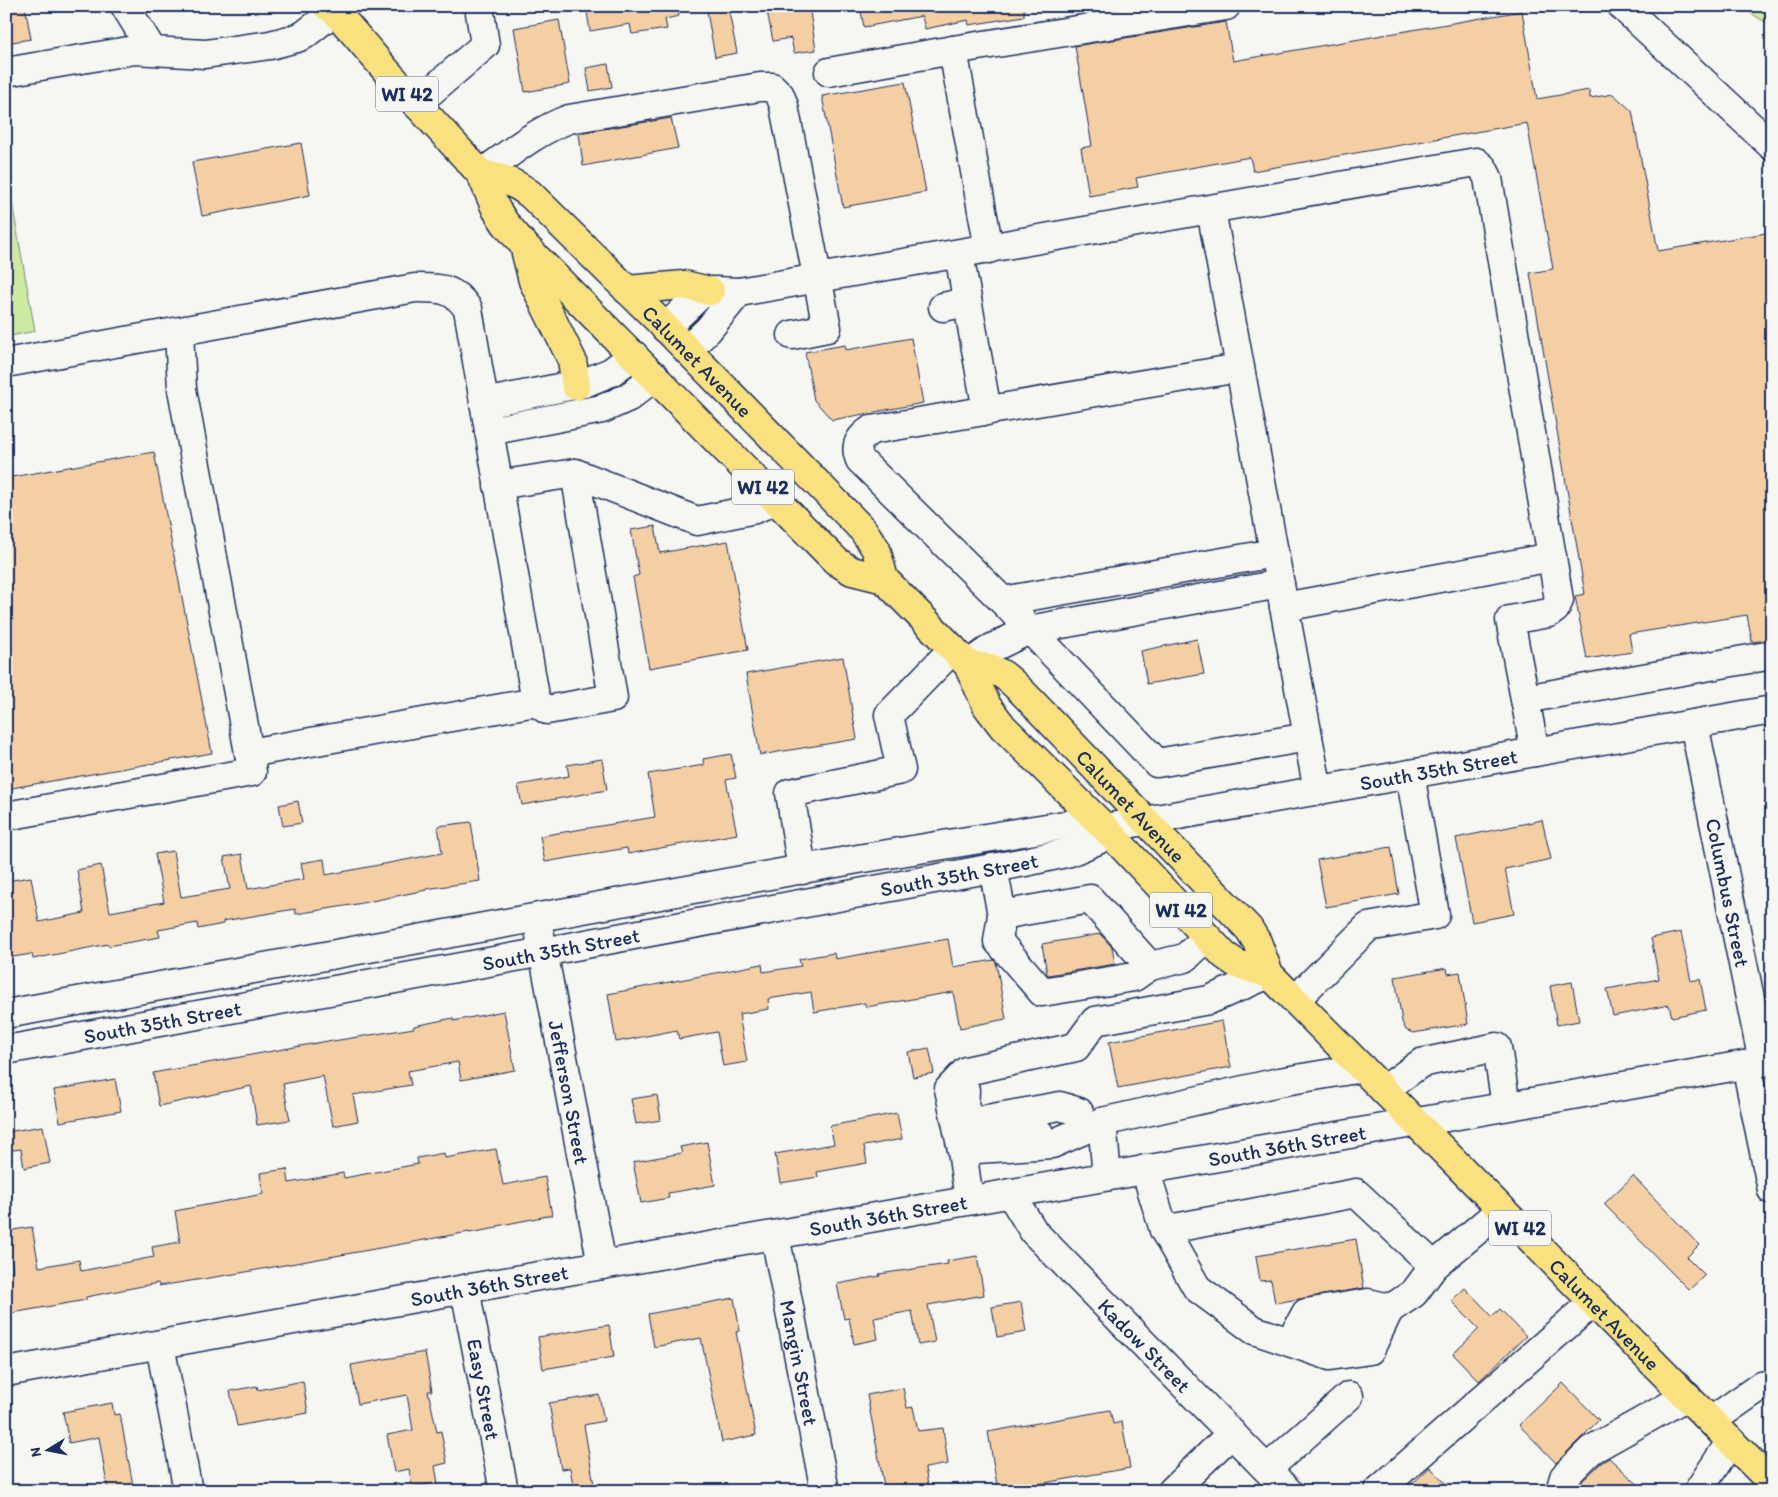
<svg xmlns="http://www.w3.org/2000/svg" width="1778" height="1497" font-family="Itim,sans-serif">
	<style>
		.green { fill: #ceeaa1; stroke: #748c80 }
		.building { fill: #f5cfa4; stroke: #1b2f5e }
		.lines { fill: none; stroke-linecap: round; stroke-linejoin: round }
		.minor-casing { stroke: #1b2f5e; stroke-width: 31 }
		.major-casing { stroke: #1b2f5e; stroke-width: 31 }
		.minor { stroke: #f6f6f2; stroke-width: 28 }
		.major { stroke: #fae180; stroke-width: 28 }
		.labels { text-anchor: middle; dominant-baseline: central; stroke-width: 4; stroke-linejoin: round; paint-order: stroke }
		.shield { fill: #f6f6f2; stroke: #5d6b8a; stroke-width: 1 }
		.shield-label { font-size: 20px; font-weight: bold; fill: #1b2f5e }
		.street-label { font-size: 21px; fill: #1b2f5e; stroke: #f6f6f2 }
	</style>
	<rect width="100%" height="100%" fill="#f6f6f2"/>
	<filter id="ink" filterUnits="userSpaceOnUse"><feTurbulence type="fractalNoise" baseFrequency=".02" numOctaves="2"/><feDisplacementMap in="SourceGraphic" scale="10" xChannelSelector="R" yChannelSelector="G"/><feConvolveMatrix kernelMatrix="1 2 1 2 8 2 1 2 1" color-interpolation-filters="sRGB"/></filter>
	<g filter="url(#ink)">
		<path class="green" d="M 1739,6 L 1772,6 L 1772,25 L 1770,25 Z
			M 6,169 L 35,331 L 6,337 Z"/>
		<path class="building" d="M 6,6 L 25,6 L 31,39 L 6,43 Z
			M 586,6 L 678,6 L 679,16 L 665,19 L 667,29 L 632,34 L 630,24 L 590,31 Z
			M 706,6 L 728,6 L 737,53 L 715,57 Z
			M 766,6 L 809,6 L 816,50 L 794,53 L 791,38 L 773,41 Z
			M 860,6 L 926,6 L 927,9 L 941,6 L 1024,6 L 1024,16 L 969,25 L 968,20 L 925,29 L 922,16 L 864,27 Z
			M 1522,11 L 1537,99 L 1589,90 L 1590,98 L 1613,94 L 1632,111 L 1658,251 L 1772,232 L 1772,609 L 1770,610 L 1767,640 L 1752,642 L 1747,615 L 1629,634 L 1632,652 L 1587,659 L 1575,596 L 1585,594 L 1530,273 L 1553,269 L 1527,123 L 1253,171 L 1250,157 L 1136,178 L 1138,187 L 1089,196 L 1081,148 L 1092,146 L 1075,46 L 1226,22 L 1233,61 Z
			M 559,20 L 570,84 L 525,92 L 514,28 Z
			M 608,64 L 612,87 L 590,91 L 586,68 Z
			M 905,82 L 926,192 L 843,207 L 822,96 Z
			M 671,118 L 678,148 L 583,166 L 579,133 Z
			M 301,143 L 310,195 L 202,216 L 192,162 Z
			M 911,338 L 923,403 L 832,420 L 814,400 L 805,352 L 845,345 L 846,350 Z
			M 154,452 L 212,753 L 6,789 L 6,478 Z
			M 655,526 L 660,553 L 728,541 L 748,650 L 649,668 L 633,577 L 639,575 L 631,530 Z
			M 1197,639 L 1204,674 L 1147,684 L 1141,651 Z
			M 843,657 L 857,739 L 760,755 L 746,674 Z
			M 731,754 L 736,778 L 726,780 L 737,834 L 628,854 L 627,848 L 545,862 L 540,836 L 655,817 L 648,774 L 704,765 L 703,759 Z
			M 602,759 L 607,790 L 522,805 L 518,785 L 569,776 L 567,765 Z
			M 298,801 L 302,823 L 283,826 L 279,805 Z
			M 1542,820 L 1551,859 L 1505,869 L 1514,914 L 1472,922 L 1456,838 Z
			M 471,822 L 480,881 L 426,889 L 426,890 L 357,904 L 296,914 L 295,909 L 223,921 L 223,924 L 198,929 L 197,923 L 158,930 L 160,937 L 108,946 L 108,944 L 33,959 L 32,954 L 6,958 L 6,881 L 31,877 L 39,922 L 84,913 L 77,870 L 101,865 L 110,912 L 164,902 L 155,854 L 173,851 L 181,897 L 230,889 L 224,857 L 242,854 L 248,889 L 304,879 L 301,863 L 324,859 L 326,875 L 442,853 L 438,826 Z
			M 1391,847 L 1399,894 L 1326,907 L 1317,860 Z
			M 1681,932 L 1691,981 L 1700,979 L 1706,1010 L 1672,1017 L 1669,1005 L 1613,1016 L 1607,989 L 1659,979 L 1651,938 Z
			M 1100,934 L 1112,947 L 1115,964 L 1048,975 L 1047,974 L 1042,944 Z
			M 948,939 L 953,967 L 994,960 L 996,962 L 1006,1019 L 960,1028 L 953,992 L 866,1007 L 865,1003 L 814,1012 L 811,992 L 768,999 L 769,1009 L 739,1014 L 747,1062 L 723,1066 L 717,1032 L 679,1039 L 677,1030 L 616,1042 L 608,994 L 762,964 L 763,972 L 801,966 L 799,959 L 834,953 L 835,959 Z
			M 1447,968 L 1448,974 L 1460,972 L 1468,1024 L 1413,1033 L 1406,1030 L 1402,1022 L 1395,977 Z
			M 1572,982 L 1579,1021 L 1557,1025 L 1550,986 Z
			M 504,1011 L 515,1070 L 461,1080 L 458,1062 L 408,1071 L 411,1085 L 353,1095 L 358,1121 L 333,1126 L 323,1076 L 283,1084 L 290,1120 L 257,1125 L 251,1086 L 159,1106 L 153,1073 L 333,1040 L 333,1041 L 414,1028 L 414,1026 L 453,1018 L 453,1021 Z
			M 1222,1021 L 1231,1067 L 1118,1088 L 1109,1042 Z
			M 929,1048 L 934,1073 L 913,1077 L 908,1052 Z
			M 115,1079 L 121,1111 L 60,1122 L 54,1090 Z
			M 657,1095 L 661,1120 L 636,1124 L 631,1099 Z
			M 897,1113 L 902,1139 L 864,1146 L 867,1163 L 817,1172 L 818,1177 L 780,1183 L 775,1154 L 834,1144 L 830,1126 Z
			M 43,1126 L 50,1163 L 24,1168 L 21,1149 L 6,1151 L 6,1132 Z
			M 707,1142 L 715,1185 L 668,1193 L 669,1198 L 641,1203 L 633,1162 L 682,1153 L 680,1147 Z
			M 496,1149 L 503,1185 L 545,1177 L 552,1215 L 497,1226 L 497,1228 L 469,1233 L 469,1232 L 240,1273 L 159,1286 L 158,1283 L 86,1297 L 86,1300 L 6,1314 L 6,1272 L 13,1271 L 7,1231 L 32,1227 L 39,1267 L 79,1260 L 81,1271 L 154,1257 L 152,1247 L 180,1242 L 175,1211 L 263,1194 L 260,1173 L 287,1169 L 289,1183 L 343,1173 L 344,1178 L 418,1164 L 417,1158 L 444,1153 L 445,1158 Z
			M 1633,1176 L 1699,1245 L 1687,1257 L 1705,1275 L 1689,1290 L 1604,1204 Z
			M 1356,1239 L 1364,1288 L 1275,1303 L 1271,1280 L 1260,1281 L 1256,1256 Z
			M 977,1256 L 984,1295 L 928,1305 L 935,1342 L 918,1345 L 912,1311 L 874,1318 L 878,1339 L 854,1344 L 849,1318 L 844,1319 L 837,1284 L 880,1276 L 879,1274 L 948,1264 L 947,1261 Z
			M 1465,1288 L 1492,1316 L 1500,1309 L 1526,1336 L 1479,1381 L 1453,1354 L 1479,1329 L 1451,1301 Z
			M 734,1298 L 740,1331 L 736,1332 L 756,1435 L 722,1442 L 701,1338 L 654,1347 L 648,1314 Z
			M 1021,1302 L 1026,1332 L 997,1337 L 992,1307 Z
			M 609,1325 L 614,1357 L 543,1369 L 538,1337 Z
			M 425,1352 L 432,1391 L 428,1391 L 437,1432 L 441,1431 L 447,1463 L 435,1466 L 438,1483 L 412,1487 L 409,1469 L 394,1472 L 387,1435 L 413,1430 L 407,1395 L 358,1404 L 351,1365 Z
			M 303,1381 L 308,1413 L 237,1426 L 230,1391 L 257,1386 L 258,1390 Z
			M 1563,1383 L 1599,1420 L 1556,1463 L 1519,1425 Z
			M 903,1388 L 907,1408 L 913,1407 L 918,1431 L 943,1428 L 948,1464 L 925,1468 L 929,1491 L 885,1491 L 867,1395 Z
			M 599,1395 L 604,1421 L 584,1425 L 595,1491 L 574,1491 L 570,1468 L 561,1469 L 549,1403 Z
			M 112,1403 L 114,1415 L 120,1414 L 134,1491 L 108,1491 L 99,1437 L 69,1443 L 63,1412 Z
			M 1110,1410 L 1113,1424 L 1122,1422 L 1130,1468 L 998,1491 L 988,1432 Z
			M 1609,1458 L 1645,1491 L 1583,1491 L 1578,1485 L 1601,1463 Z
			M 1430,1467 L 1453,1491 L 1405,1491 Z"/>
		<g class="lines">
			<defs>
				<g id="minor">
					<path d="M 125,6 L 152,50"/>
					<path d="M 1622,6 L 1772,146"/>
					<path d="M 953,50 L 989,249"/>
					<path d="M 6,72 L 134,50 L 205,54 L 270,45 L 297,38 L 304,35 L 341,6"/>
					<path d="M 829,72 L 953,50 L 1226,6"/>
					<path d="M 416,104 L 485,45 L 479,6"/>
					<path d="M 481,174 C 509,154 536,131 569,119 L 760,87 L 772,87 L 780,95 L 784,106 L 827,328 L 792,335"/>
					<path d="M 1211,210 L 1318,791"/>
					<path d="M 959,254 L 987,411"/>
					<path d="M 739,292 L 1476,162 L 1483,168 L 1488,178 L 1552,557 L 1284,607"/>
					<path d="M 943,307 L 967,302"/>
					<path d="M 665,328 L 701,294 L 715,291 L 739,292 L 708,330 L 687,350"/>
					<path d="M 179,332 L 182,389 L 249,753"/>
					<path d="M 6,363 L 415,288 C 439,288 453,287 468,309 L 536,702 L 547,710 L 613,698 L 575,473"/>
					<path d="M 1239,368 L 871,430 C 859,438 854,446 860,460 L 1003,601 L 1274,553"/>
					<path d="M 484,403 L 584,383 L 611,372 L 634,355"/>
					<path d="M 489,431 L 602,409 L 629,397 L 655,376"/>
					<path d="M 498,485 L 575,473 L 697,521 L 755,509 L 776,500"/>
					<path d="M 1003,601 L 1157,763 L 1308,737"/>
					<path d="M 968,665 L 992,648 L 1029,630 L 1280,584"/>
					<path d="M 1525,699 L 1772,655"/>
					<path id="s1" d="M 1694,724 L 1763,1062"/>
					<path d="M 1535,752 L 1510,620 L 1549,613 L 1555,609 L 1559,600 L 1552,557"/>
					<path d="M 6,816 L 252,772 L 249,753 L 536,702"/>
					<path d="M 993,868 L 1002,915 L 1090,899 L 1150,966 L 1185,958 L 1207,937"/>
					<path d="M 802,870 L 790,793 L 901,770 L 889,715 L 953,649"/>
					<path d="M 1002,915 L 998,941 L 1042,992 L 1134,977 L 1150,966"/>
					<path id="s2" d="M 540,935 L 602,1265"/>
					<path d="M 1295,1000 L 1368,927 L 1435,915 L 1410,774"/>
					<path id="s3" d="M 6,1014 L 858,859 L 1065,825 L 1079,823 L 1105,828 L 1772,710"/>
					<path id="s4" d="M 6,1050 L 543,952 L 1025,862 L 1070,852 L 1098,840 L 1105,828"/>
					<path d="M 1746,1065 L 1772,1190"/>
					<path d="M 965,1090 L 964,1108 L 973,1122 L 1034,1134 L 1039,1133"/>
					<path d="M 1384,1090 L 1421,1063 L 1497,1047 L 1506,1106"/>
					<path d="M 987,1119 L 1060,1106 L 1079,1112"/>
					<path d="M 1102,1122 L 1107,1176"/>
					<path d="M 962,1150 L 1052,1144 L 1102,1122 L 1279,1082 L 1362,1068"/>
					<path d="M 1145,1169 L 1164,1230 L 1356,1193 L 1434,1266 L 1502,1209"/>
					<path id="s5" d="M 1010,1193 L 1034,1232 L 1288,1491"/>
					<path d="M 969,1200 L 962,1150 L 949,1089 L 966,1071 L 1076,1047 L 1095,1021 L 1209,1000 L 1269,974"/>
					<path d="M 1164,1230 L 1197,1288 L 1254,1330 L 1330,1356 L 1370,1350 L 1390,1308"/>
					<path id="s6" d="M 775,1235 L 825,1491"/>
					<path id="s7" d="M 465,1289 L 504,1491"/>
					<path d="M 1290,1342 L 1324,1333 L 1366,1325 L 1414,1293 L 1434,1266"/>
					<path d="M 1290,1342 L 1306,1313 L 1368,1303 L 1390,1308"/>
					<path d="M 160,1345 L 188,1491"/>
					<path id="s8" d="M 6,1372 L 465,1289 L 1772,1060"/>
					<path d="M 1711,1421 L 1761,1386 L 1772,1384"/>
					<path d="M 1267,1469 L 1349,1396"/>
					<path d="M 1172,1491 L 1232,1433"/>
					<path d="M 1378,1491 L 1593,1302"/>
					<path d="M 1560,1491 L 1564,1477 L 1591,1450 L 1687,1396"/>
					<path d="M 1698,1491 L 1731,1441"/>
				</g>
				<g id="major">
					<path d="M 327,6 L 335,11 L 390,75 L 481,174 L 496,209 L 505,223 L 524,245 L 827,552 L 836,561 L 852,571 L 884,579 L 953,649 L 968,665 L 987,706 L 1003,727 L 1105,828 L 1224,955 L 1237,964 L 1269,974"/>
					<path id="s9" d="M 481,174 C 500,177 514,182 530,194 L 655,317 L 863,530 L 876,549 L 884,579"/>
					<path d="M 524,245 L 533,281 L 572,360 L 576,386"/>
					<path d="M 627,290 L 684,285 L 710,291"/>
					<path id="s10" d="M 968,665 C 1002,667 1009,679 1032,702 L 1249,929 L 1257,942 L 1269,974 L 1772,1483"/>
				</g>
			</defs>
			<use href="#minor" class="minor-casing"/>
			<use href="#major" class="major-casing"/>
			<use href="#minor" class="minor"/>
			<use href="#major" class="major"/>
		</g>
	</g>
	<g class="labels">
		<g class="shield">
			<rect x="376" y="76.5" width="62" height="35" rx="4"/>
			<rect x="732" y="469.5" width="62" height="35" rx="4"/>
			<rect x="1150" y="892.5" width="62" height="35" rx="4"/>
			<rect x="1489" y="1210.5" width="62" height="35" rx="4"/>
		</g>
		<g class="shield-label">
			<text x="407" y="94">WI 42</text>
			<text x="763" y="487">WI 42</text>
			<text x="1181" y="910">WI 42</text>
			<text x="1520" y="1228">WI 42</text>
		</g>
		<g class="street-label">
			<text stroke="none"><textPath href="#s9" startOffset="290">Calumet Avenue</textPath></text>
			<text stroke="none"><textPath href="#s3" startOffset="1455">South 35th Street</textPath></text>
			<text stroke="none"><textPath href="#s10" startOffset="220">Calumet Avenue</textPath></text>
			<text stroke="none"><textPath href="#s4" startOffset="969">South 35th Street</textPath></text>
			<text stroke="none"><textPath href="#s1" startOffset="172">Columbus Street</textPath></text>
			<text stroke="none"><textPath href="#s4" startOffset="564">South 35th Street</textPath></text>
			<text stroke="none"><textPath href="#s4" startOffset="159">South 35th Street</textPath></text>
			<text stroke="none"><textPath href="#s2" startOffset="160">Jefferson Street</textPath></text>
			<text stroke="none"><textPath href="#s8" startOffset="1301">South 36th Street</textPath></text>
			<text stroke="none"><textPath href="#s8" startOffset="896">South 36th Street</textPath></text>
			<text stroke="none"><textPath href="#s8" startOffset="491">South 36th Street</textPath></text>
			<text stroke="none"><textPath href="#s10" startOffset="918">Calumet Avenue</textPath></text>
			<text stroke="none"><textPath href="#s5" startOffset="204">Kadow Street</textPath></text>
			<text stroke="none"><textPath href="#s6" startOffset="130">Mangin Street</textPath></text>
			<text stroke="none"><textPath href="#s7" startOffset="102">Easy Street</textPath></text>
		</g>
	</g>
	<rect width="1778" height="1497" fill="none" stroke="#f6f6f2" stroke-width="25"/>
	<rect x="12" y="12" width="1753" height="1472" fill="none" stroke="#1b2f5e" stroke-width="2" filter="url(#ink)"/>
	<g transform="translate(48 1450) rotate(260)" stroke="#f6f6f2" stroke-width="4" paint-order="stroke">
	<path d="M0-4L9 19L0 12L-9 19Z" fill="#1b2f5e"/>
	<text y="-8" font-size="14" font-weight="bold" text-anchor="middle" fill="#1b2f5e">N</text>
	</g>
</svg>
